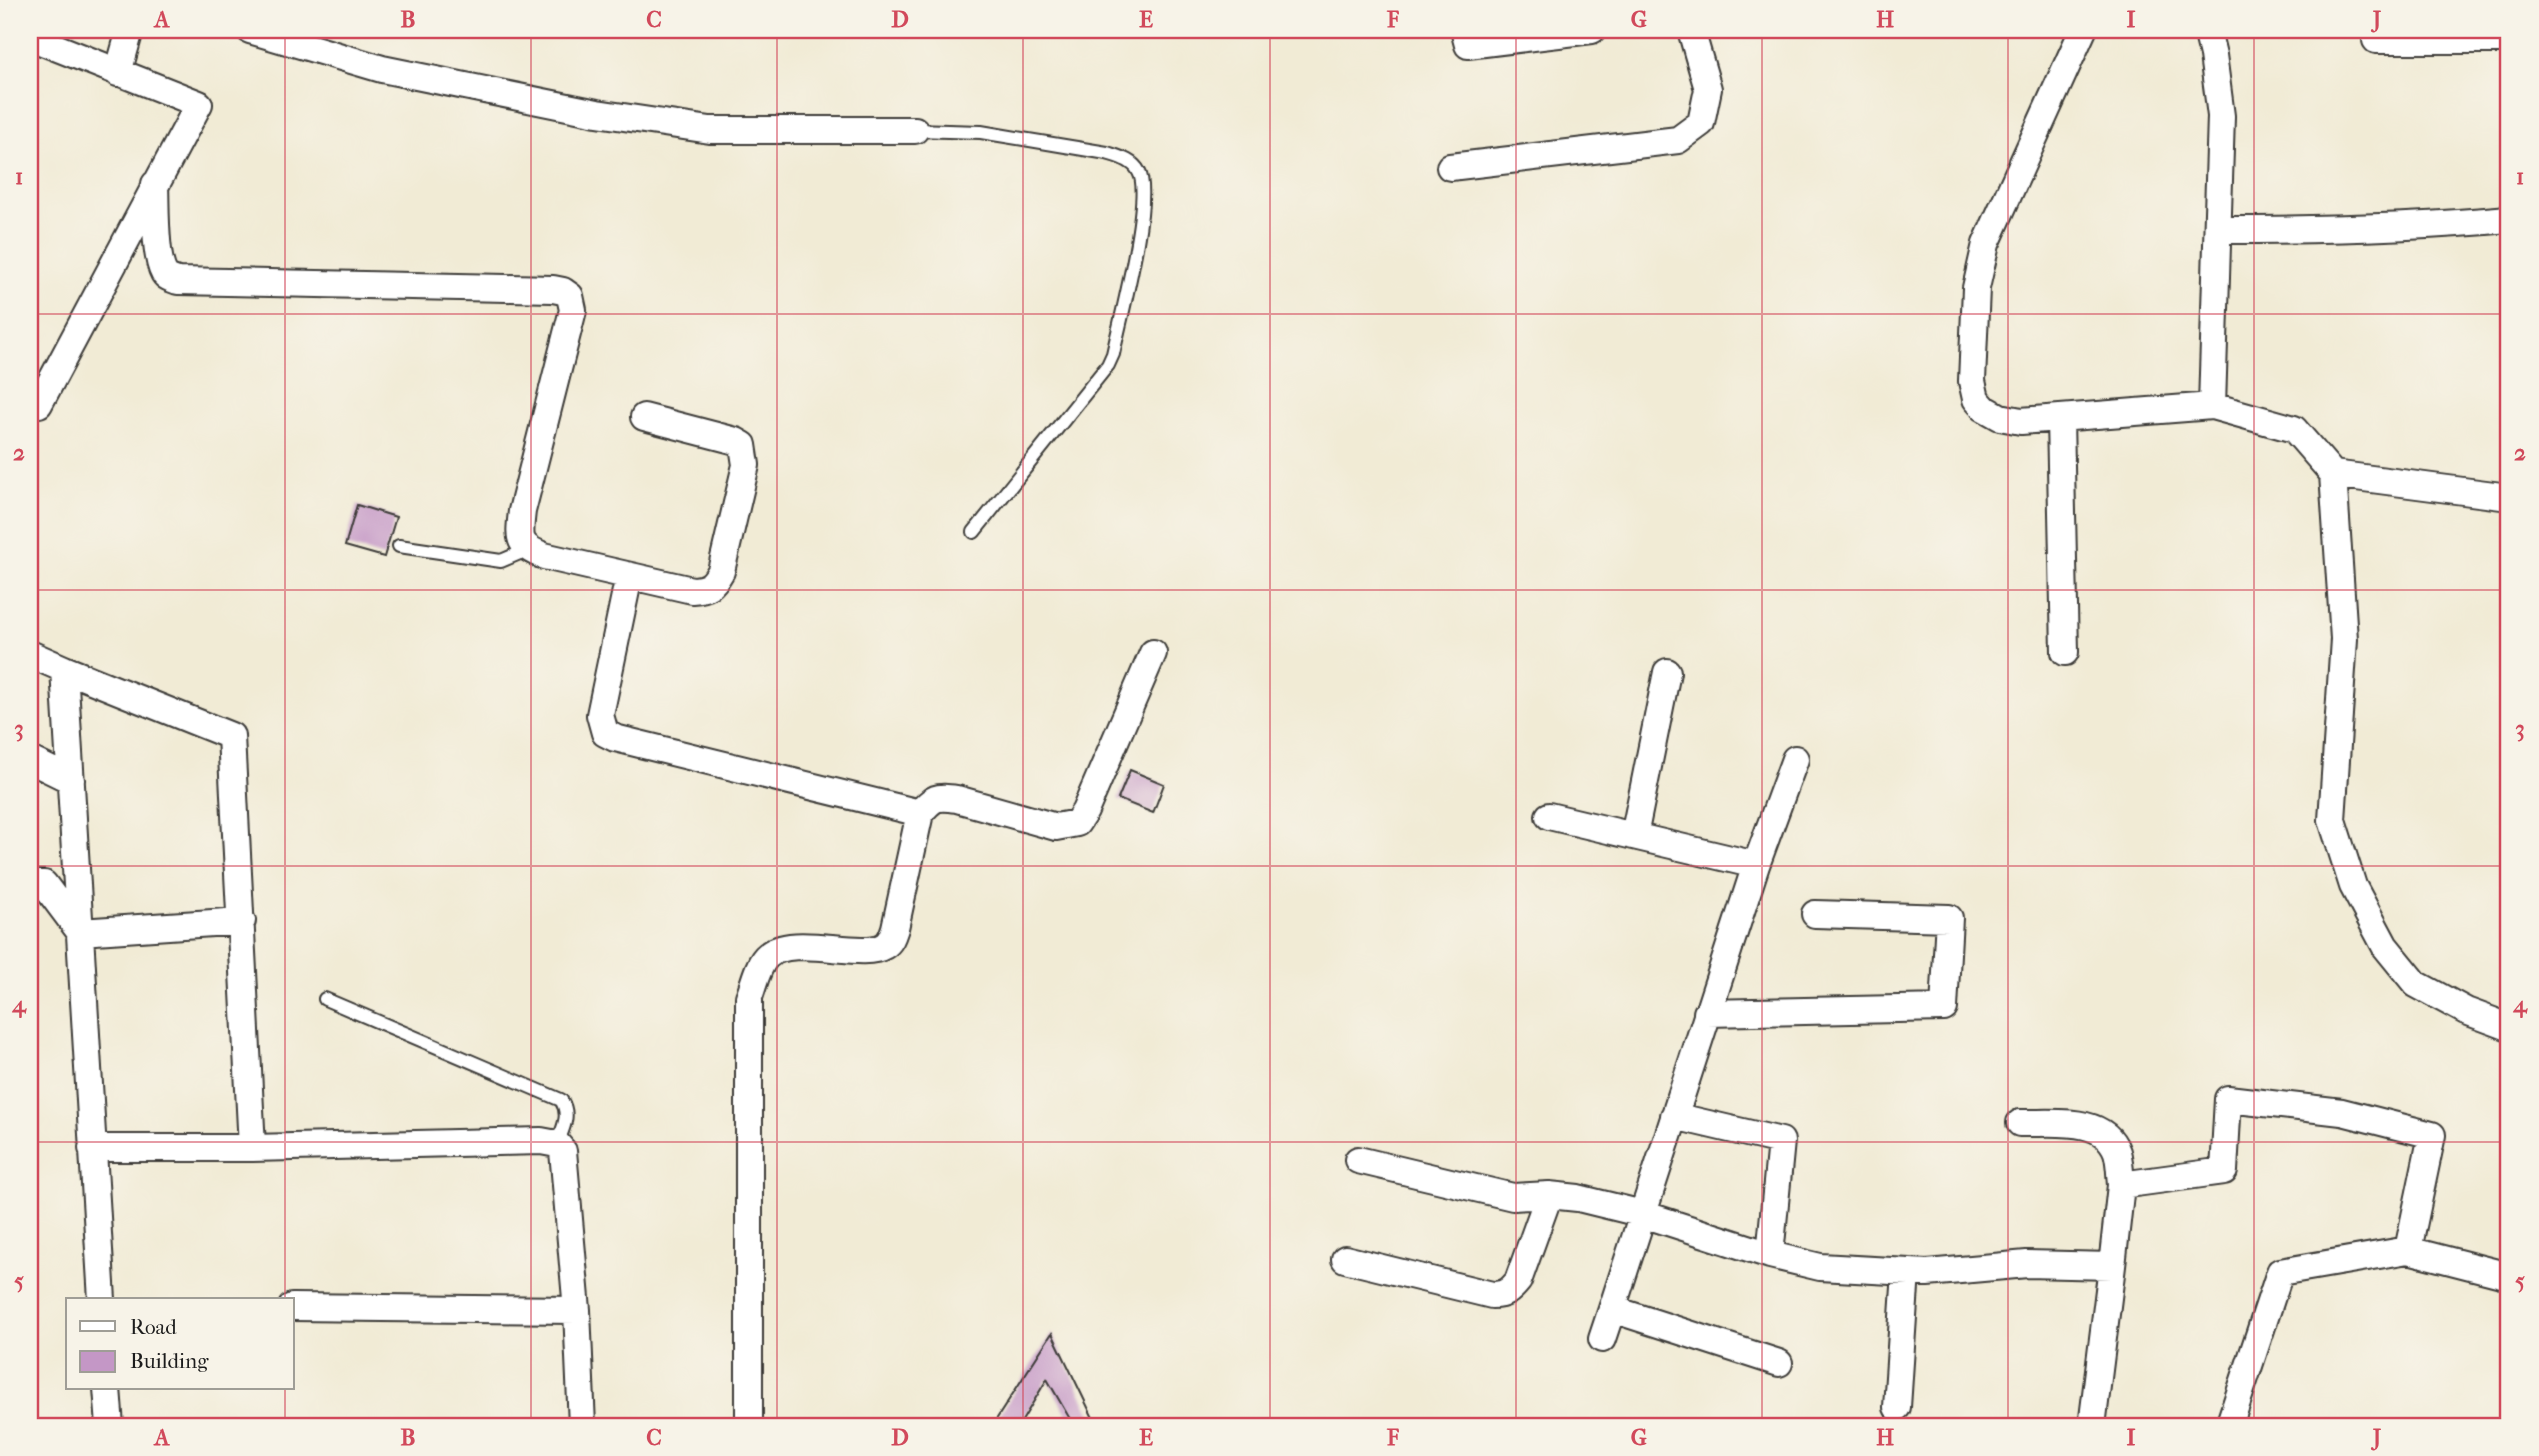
<svg xmlns="http://www.w3.org/2000/svg" width="2539" height="1456" font-family="'IM FELL French Canon',serif">
	<style>
		.building { fill: #c497c6 }
		.lines { fill: none; stroke-linecap: round; stroke-linejoin: round }
		.service-casing { stroke: #3c3b38; stroke-width: 16 }
		.minor-casing { stroke: #3c3b38; stroke-width: 30 }
		.service { stroke: #fff; stroke-width: 12 }
		.minor { stroke: #fff; stroke-width: 26 }
		.grid { fill: none; stroke: #d1495b; stroke-width: 2; stroke-opacity: 0.55 }
		.neatline { fill: none; stroke: #d1495b; stroke-width: 2.5 }
		.grid-label { font-size: 23px; text-anchor: middle; font-weight: bold; fill: #d1495b }
	</style>
	<rect width="100%" height="100%" fill="#f7f3e8"/>
	<filter id="ink" filterUnits="userSpaceOnUse"><feTurbulence type="fractalNoise" baseFrequency=".0143" numOctaves="2"/><feDisplacementMap in="SourceGraphic" scale="14" xChannelSelector="R" yChannelSelector="G"/><feConvolveMatrix kernelMatrix="1 2 1 2 8 2 1 2 1" color-interpolation-filters="sRGB"/></filter>
	<filter id="wash" filterUnits="userSpaceOnUse"><feTurbulence type="fractalNoise" baseFrequency=".00686" numOctaves="4" result="noise"/><feDisplacementMap in="SourceGraphic" scale="28" xChannelSelector="R" yChannelSelector="G"/><feGaussianBlur stdDeviation="1.57" result="paint"/><feColorMatrix in="noise" values="0 0 0 0 0 0 0 0 0 0 0 0 0 0 0 0 0 1.4 0 .05"/><feComposite in="paint" operator="in"/></filter>
	<g filter="url(#wash)">
		<rect width="100%" height="100%" fill="#f1ebd5"/>
		<g id="blocks">
			<path class="building" d="M 357,505 L 396,517 L 384,557 L 345,546 Z
				M 1130,770 L 1164,784 L 1153,813 L 1118,799 Z
				M 1052,1333 L 1095,1422 L 1074,1426 L 1047,1379 L 1019,1426 L 992,1426 Z"/>
		</g>
	</g>
	<g filter="url(#ink)">
		<use href="#blocks" fill-opacity="0" stroke="#3c3b38" stroke-width="2"/>
		<g class="lines">
			<defs>
				<path id="service" d="M 915,130 L 981,132 L 1107,153 C 1119,157 1133,160 1139,172 C 1153,196 1120,321 1113,354 L 1108,365 L 974,532
					M 399,546 L 501,561 L 527,550
					M 325,999 L 561,1100 C 571,1115 563,1128 557,1144"/>
				<path id="minor" d="M 250,30 L 382,69 L 597,113 L 710,130 L 915,130
					M 1464,30 L 1468,45 L 1592,30
					M 2083,30 L 1986,244 L 1976,288 L 1972,381 L 1976,399 L 1984,408 L 2000,417 L 2021,421 L 2212,406
					M 2207,30 L 2213,55 L 2221,116 L 2212,406 L 2294,429 L 2333,474 L 2344,639 L 2332,820 L 2353,886 L 2385,946 L 2416,984 L 2466,1011 L 2509,1027
					M 30,37 L 199,104 L 39,404
					M 2376,40 L 2509,40
					M 118,73 L 130,30
					M 1450,167 L 1678,140 L 1701,123 L 1708,89 L 1691,30
					M 155,184 C 156,205 154,255 164,273 C 167,278 172,279 178,281 L 553,289 L 563,291 L 570,296 L 573,310 L 522,511 C 519,539 517,545 544,556 L 692,590 C 709,589 713,585 721,571 L 746,465 L 743,445 L 736,441 L 644,417
					M 2218,230 C 2315,230 2412,228 2509,219
					M 2060,419 L 2065,652
					M 2333,474 L 2509,497
					M 629,576 L 600,715 L 605,733 L 615,738 L 920,813
					M 30,654 L 64,669
					M 30,760 L 71,780
					M 1549,816 L 1756,865 L 1612,1309 L 1779,1363
					M 1634,836 L 1667,672
					M 1756,865 L 1795,759
					M 30,884 L 44,884 L 80,932 L 242,921
					M 1707,1013 L 1944,1008 L 1949,918 L 1815,914
					M 1674,1116 L 1781,1141 L 1770,1255
					M 2020,1123 C 2051,1124 2104,1115 2117,1152 C 2120,1162 2120,1175 2121,1185
					M 92,1148 L 252,1148
					M 1358,1160 L 1513,1197 L 1549,1195 L 1578,1198 L 1643,1214 L 1770,1255 L 1820,1267 L 1927,1273 L 2027,1264 L 2112,1266 L 2092,1426
					M 2408,1250 L 2509,1276
					M 1345,1259 L 1492,1295 C 1505,1295 1510,1291 1518,1281 L 1549,1195
					M 2112,1266 L 2121,1185 L 2224,1171 L 2228,1099 L 2342,1112 L 2432,1135 L 2408,1250 L 2280,1272 L 2229,1426
					M 102,1300 L 64,669 L 231,736 L 252,1148 L 541,1141 L 557,1144 L 563,1151 L 577,1310 L 582,1426
					M 292,1307 L 577,1310
					M 1602,1339 L 1612,1309
					M 107,1388 L 110,1426
					M 1897,1407 L 1906,1272
					M 749,1426 L 749,997 C 754,984 757,967 766,957 C 791,932 861,960 884,946 C 891,942 893,934 895,928 L 920,813 C 934,797 936,796 957,799 L 1056,827 L 1077,823 L 1085,811 L 1153,653"/>
			</defs>
			<use href="#service" class="service-casing"/>
			<use href="#minor" class="minor-casing"/>
			<use href="#service" class="service"/>
			<use href="#minor" class="minor"/>
		</g>
	</g>
	<path class="grid" d="M 285,30 L 285,1300M 531,30 L 531,1426M 777,30 L 777,1426M 1023,30 L 1023,1426M 1270,30 L 1270,1426M 1516,30 L 1516,1426M 1762,30 L 1762,1426M 2008,30 L 2008,1426M 2254,30 L 2254,1426M 30,314 L 2509,314M 30,590 L 2509,590M 30,866 L 2509,866M 30,1142 L 2509,1142M 285,1388 L 285,1426"/>
	<rect width="2539" height="1456" fill="none" stroke="#f7f3e8" stroke-width="77"/>
	<rect x="66" y="1298" width="228" height="91" fill="#f7f3e8" stroke="#9f9d96" stroke-width="2"/>
	<rect x="80" y="1321" width="35" height="10" fill="#ffffff" stroke="#9f9d96" stroke-width="2"/>
	<text x="130" y="1334" font-size="21" fill="#1c1c1c">Road</text>
	<rect x="80" y="1351" width="35" height="21" fill="#c497c6" stroke="#9f9d96" stroke-width="2"/>
	<text x="130" y="1368" font-size="21" fill="#1c1c1c">Building</text>
	<rect x="38" y="38" width="2462" height="1380" class="neatline"/>
	<g class="grid-label">
		<text x="162" y="27">A</text>
		<text x="408" y="27">B</text>
		<text x="654" y="27">C</text>
		<text x="900" y="27">D</text>
		<text x="1146" y="27">E</text>
		<text x="1393" y="27">F</text>
		<text x="1639" y="27">G</text>
		<text x="1885" y="27">H</text>
		<text x="2131" y="27">I</text>
		<text x="2377" y="27">J</text>
		<text x="19" y="184">1</text>
		<text x="2520" y="184">1</text>
		<text x="19" y="460">2</text>
		<text x="2520" y="460">2</text>
		<text x="19" y="736">3</text>
		<text x="2520" y="736">3</text>
		<text x="19" y="1012">4</text>
		<text x="2520" y="1012">4</text>
		<text x="19" y="1288">5</text>
		<text x="2520" y="1288">5</text>
		<text x="162" y="1445">A</text>
		<text x="408" y="1445">B</text>
		<text x="654" y="1445">C</text>
		<text x="900" y="1445">D</text>
		<text x="1146" y="1445">E</text>
		<text x="1393" y="1445">F</text>
		<text x="1639" y="1445">G</text>
		<text x="1885" y="1445">H</text>
		<text x="2131" y="1445">I</text>
		<text x="2377" y="1445">J</text>
	</g>
</svg>
